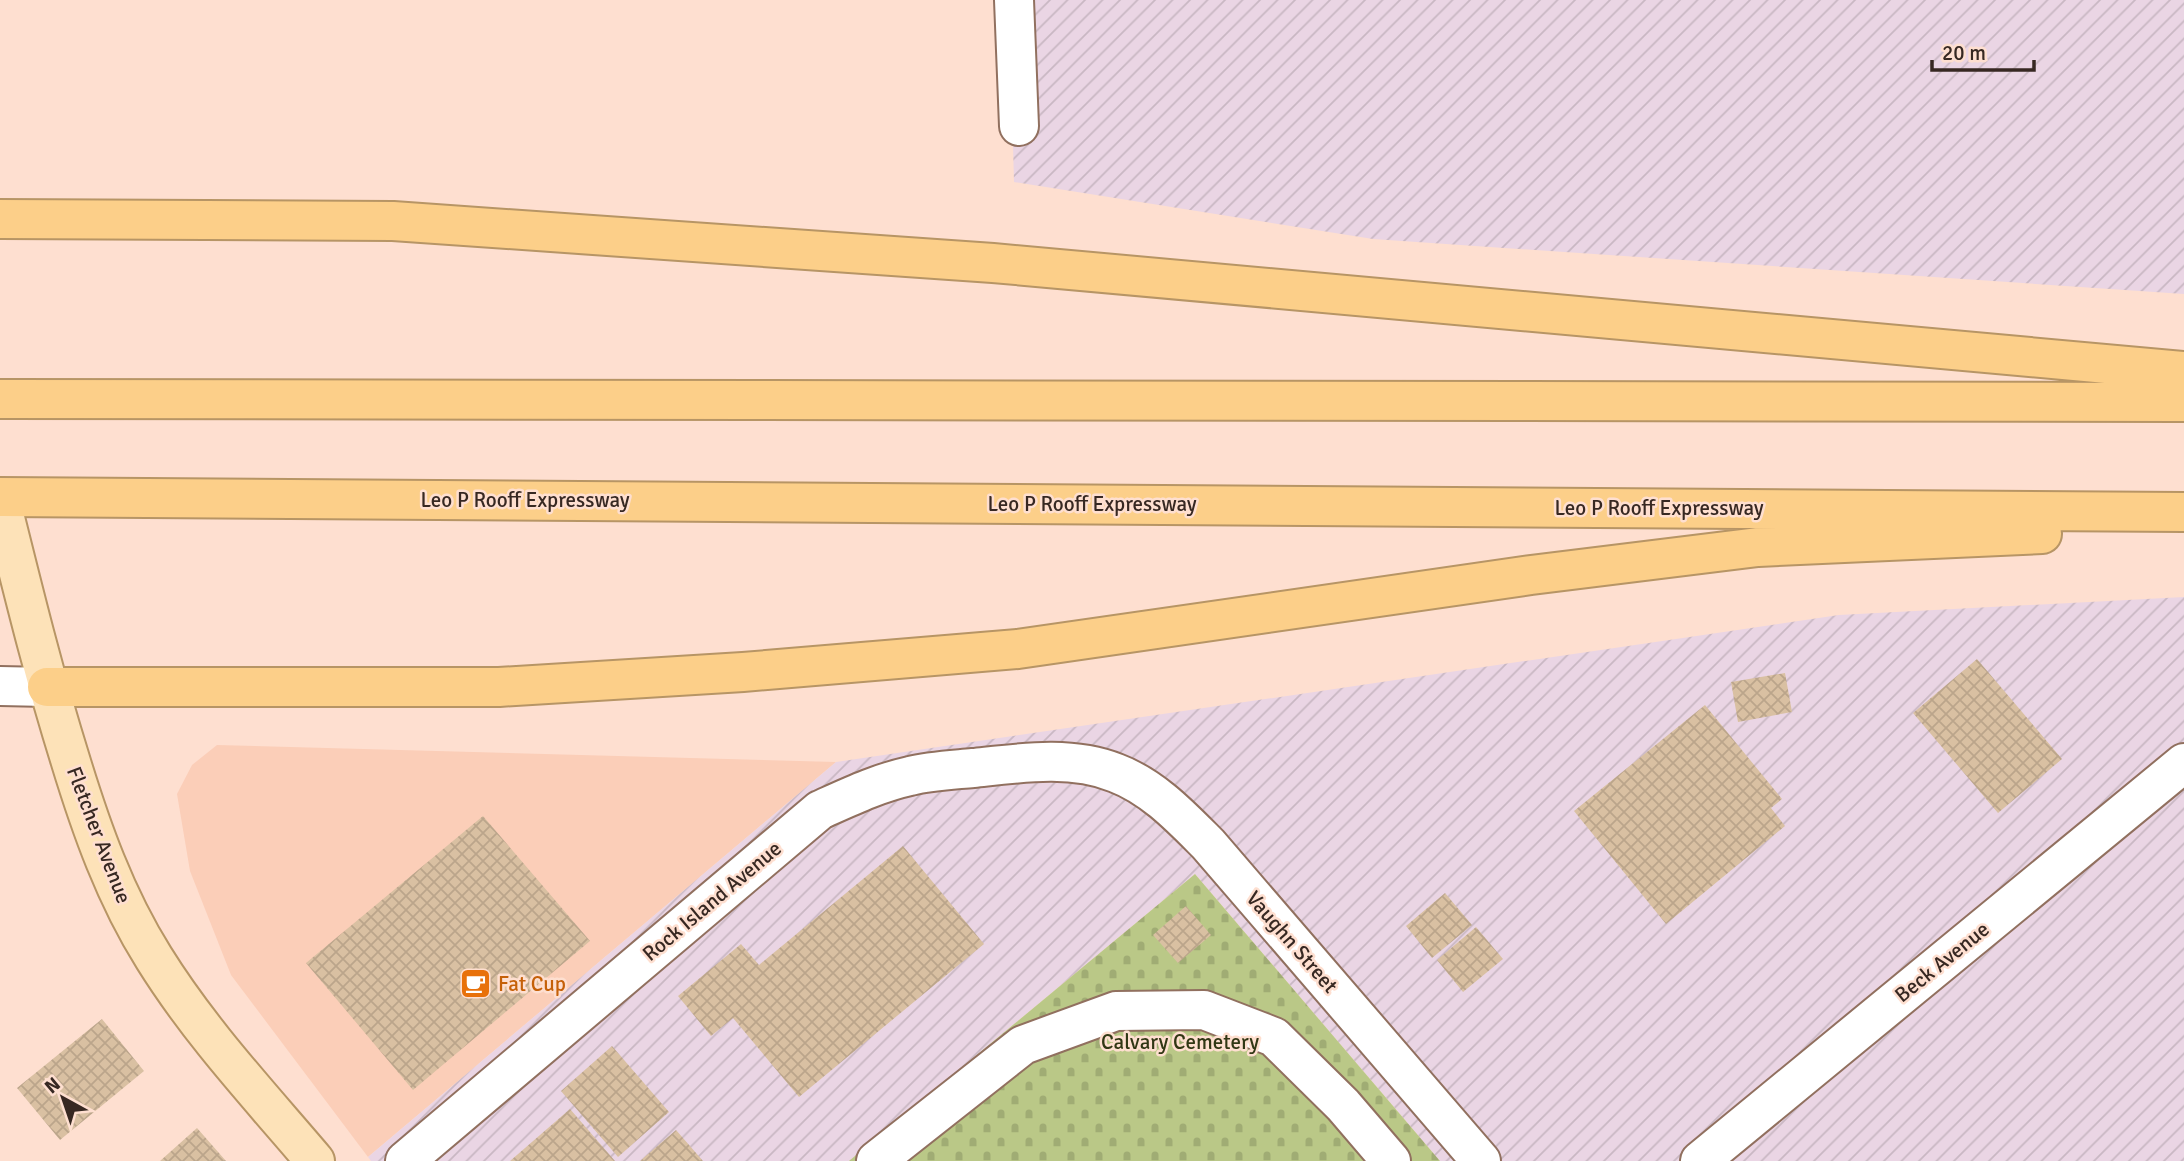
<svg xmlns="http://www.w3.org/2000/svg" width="2184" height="1161" font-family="Signika,sans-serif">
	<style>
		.built { fill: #fbceb8 }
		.industrial { fill: url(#industrial-furrows) }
		.cemetery { fill: url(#cemetery-stones) }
		.building { fill: url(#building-cross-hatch) }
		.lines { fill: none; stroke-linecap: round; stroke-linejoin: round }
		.minor-casing { stroke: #91705f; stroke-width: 42 }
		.major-casing { stroke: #b79565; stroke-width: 42 }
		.highway-casing { stroke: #b79565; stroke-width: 42 }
		.minor { stroke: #fff; stroke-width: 38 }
		.major { stroke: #fde2b8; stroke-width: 38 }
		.highway { stroke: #fccf89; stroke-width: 38 }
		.labels { text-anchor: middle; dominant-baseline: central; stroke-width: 5; stroke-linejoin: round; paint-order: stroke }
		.street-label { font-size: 21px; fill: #372822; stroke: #fedfd0 }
		.food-label { font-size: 21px; fill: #c56008; stroke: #fedfd0; text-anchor: start }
		.park-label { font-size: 21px; fill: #313714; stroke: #fedfd0 }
	</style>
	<defs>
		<pattern id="industrial-furrows" width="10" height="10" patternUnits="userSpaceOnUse" patternTransform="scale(1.75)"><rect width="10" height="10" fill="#ead5e4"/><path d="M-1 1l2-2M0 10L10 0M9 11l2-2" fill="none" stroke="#c9b7c3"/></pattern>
		<pattern id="cemetery-stones" width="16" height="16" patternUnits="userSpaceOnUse" patternTransform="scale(1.75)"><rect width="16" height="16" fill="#bac887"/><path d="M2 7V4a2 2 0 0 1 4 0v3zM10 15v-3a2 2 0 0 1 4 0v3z" fill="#a0ac74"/></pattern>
		<pattern id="building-cross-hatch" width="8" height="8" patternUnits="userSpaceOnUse" patternTransform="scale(1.75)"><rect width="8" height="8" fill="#d9c0a2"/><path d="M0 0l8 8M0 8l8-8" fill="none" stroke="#bba58b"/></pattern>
	</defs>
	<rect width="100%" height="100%" fill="#fedfd0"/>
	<path class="built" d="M 217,745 L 836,762 L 368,1157 L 231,975 L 190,871 L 177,794 L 192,765 Z"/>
	<path class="industrial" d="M 1009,0 L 2184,0 L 2184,294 L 1373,239 L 1014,182 Z
		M 2184,597 L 2184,1161 L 1440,1161 L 1195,874 L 849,1161 L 371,1161 L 368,1157 L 836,762 L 1839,615 Z"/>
	<path class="cemetery" d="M 1195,874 L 1440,1161 L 849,1161 Z"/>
	<path class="building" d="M 1977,659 L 2062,759 L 1998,813 L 1913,713 Z
		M 1785,673 L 1792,712 L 1738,722 L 1731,682 Z
		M 1705,705 L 1782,799 L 1771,808 L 1785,826 L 1666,924 L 1574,811 Z
		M 483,816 L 590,941 L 413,1090 L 306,963 Z
		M 903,846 L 984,944 L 799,1097 L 733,1018 L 711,1036 L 678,996 L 741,944 L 759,965 Z
		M 1445,893 L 1472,925 L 1432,958 L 1406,926 Z
		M 1186,906 L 1211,935 L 1178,963 L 1153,935 Z
		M 1476,927 L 1503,959 L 1463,992 L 1437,960 Z
		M 102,1019 L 144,1071 L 60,1140 L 17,1088 Z
		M 612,1046 L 669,1112 L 618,1157 L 561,1091 Z
		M 570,1109 L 615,1161 L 510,1161 Z
		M 197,1128 L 226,1161 L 160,1161 Z
		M 676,1130 L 703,1161 L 640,1161 Z"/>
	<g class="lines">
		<defs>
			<path id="minor" d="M 1014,0 L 1019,126
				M 0,686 L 47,687
				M 405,1161 L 820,810 C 849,797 878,783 910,776 C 930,771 952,770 973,768 C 1020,763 1071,755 1116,773 C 1153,787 1181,817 1208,844 L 1481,1161
				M 876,1161 L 1023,1045 L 1116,1011 L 1204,1010 L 1274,1037 L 1343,1105 L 1391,1161
				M 1700,1161 L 2184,763"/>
			<path id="major" d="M 0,498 C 22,586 43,673 70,759 C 91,828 115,896 154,958 C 200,1032 259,1095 315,1161"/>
			<path id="highway" d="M 0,219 L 393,221 L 993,263 L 2184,371
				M 0,399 L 2184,402
				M 0,497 L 2184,512
				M 47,687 L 499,687 L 743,672 L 1018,649 L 1531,575 L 1758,547 L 2042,534"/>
		</defs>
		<use href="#minor" class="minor-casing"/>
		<use href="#major" class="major-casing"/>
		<use href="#highway" class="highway-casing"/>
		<use href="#minor" class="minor"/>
		<use href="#major" class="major"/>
		<use href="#highway" class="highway"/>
	</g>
	<defs>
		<symbol id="cafe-square" viewBox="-11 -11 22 22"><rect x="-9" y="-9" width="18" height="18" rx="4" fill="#e8710a" stroke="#fedfd0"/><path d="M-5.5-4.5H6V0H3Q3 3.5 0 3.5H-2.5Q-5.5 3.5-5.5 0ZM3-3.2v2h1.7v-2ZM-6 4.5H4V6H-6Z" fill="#fff"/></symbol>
	</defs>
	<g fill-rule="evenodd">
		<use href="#cafe-square" x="458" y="966" width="35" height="35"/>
	</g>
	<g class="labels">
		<g class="street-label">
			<text x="525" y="500">Leo P Rooff Expressway</text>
			<text x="1092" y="504">Leo P Rooff Expressway</text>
			<text x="1659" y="508">Leo P Rooff Expressway</text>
			<text transform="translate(99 835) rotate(69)">Fletcher Avenue</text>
			<text transform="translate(712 901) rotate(-40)">Rock Island Avenue</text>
			<text transform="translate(1292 942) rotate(49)">Vaughn Street</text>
			<text transform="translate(1942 962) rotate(-39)">Beck Avenue</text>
		</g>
		<g class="food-label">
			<text x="498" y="984">Fat Cup</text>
		</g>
		<g class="park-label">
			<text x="1180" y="1042">Calvary Cemetery</text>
		</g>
	</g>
	<g transform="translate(63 1098) rotate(320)" stroke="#fedfd0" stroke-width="5" paint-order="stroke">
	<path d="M0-5L12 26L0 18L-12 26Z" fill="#372822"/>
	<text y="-10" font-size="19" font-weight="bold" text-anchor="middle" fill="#372822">N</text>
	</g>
	<path d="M1932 60v10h102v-10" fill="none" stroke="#372822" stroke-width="3.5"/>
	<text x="1942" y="60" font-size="21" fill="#372822" stroke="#fedfd0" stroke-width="5" paint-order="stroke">20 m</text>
</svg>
